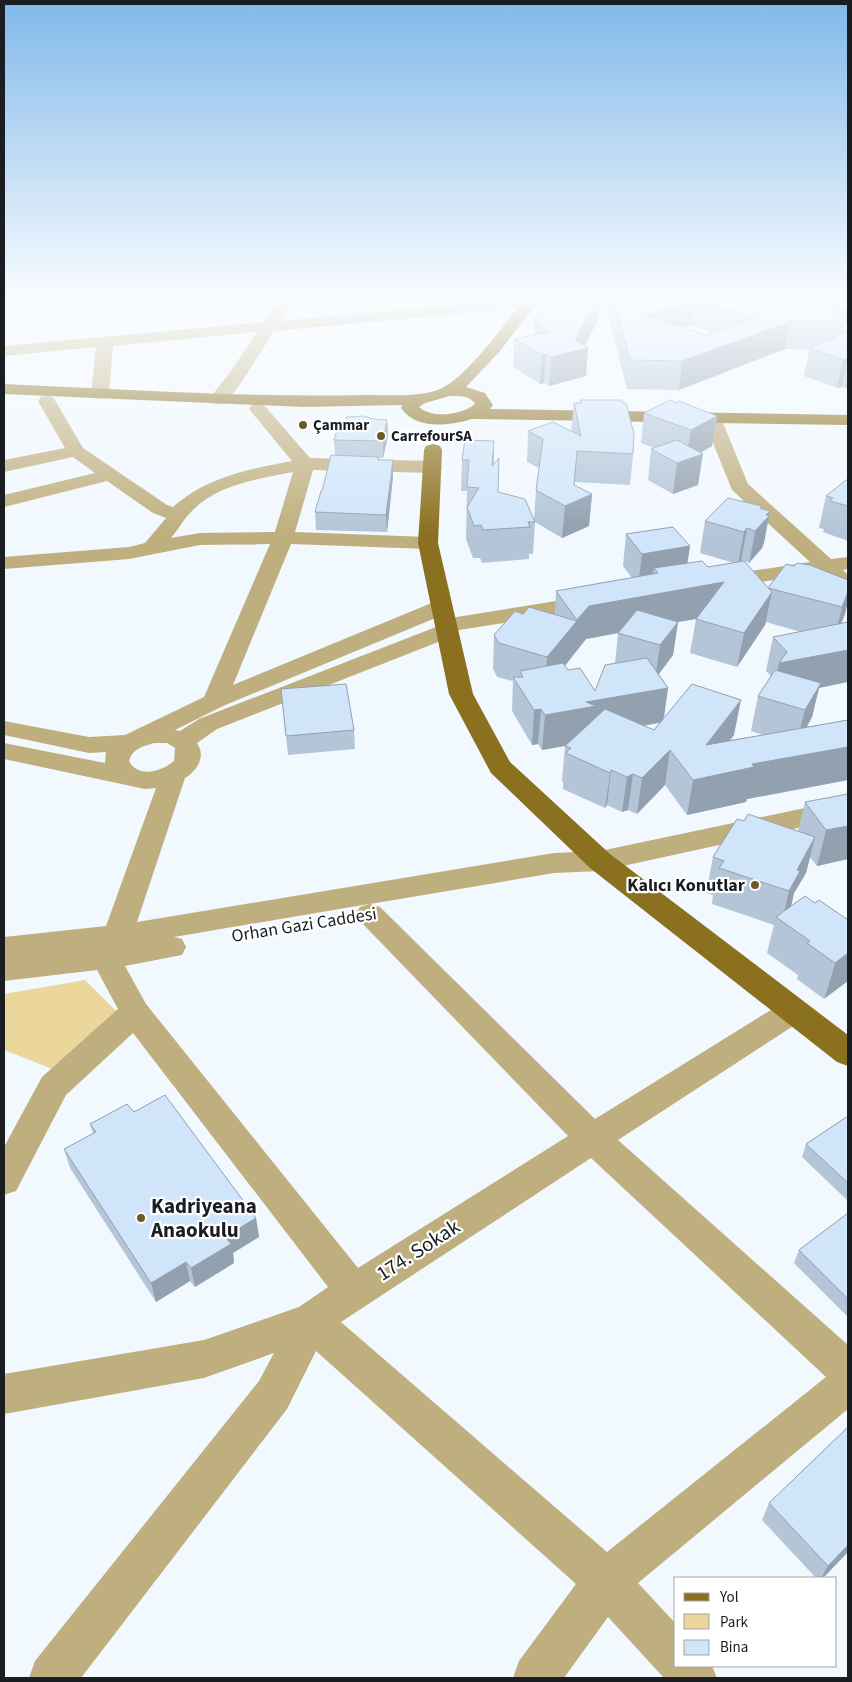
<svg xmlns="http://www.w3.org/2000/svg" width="852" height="1682" font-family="'Source Sans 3',sans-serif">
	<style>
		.green { fill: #ebd69c }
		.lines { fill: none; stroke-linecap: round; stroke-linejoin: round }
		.minor { fill: #bfaf7e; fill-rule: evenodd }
		.major { fill: #8b711f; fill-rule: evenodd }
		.wall { fill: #b3c5d7; fill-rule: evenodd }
		.shaded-wall { fill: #92a0af }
		.building { fill: #d0e5fa; stroke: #92a0af; fill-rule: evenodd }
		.poi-dot { fill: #6b5a28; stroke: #fff; stroke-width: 2 }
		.labels { text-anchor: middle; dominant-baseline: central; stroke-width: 4.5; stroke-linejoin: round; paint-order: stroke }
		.far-poi-label { font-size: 15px; font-weight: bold; fill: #1a1e22; stroke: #fff; text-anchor: start }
		.poi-label { font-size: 18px; font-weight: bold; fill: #1a1e22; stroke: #fff; text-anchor: end }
		.street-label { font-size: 18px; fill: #1a1e22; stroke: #fff }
		.near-poi-label { font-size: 21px; font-weight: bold; fill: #1a1e22; stroke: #fff; text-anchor: start }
		.near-street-label { font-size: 21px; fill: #1a1e22; stroke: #fff }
	</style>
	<rect width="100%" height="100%" fill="#f1f8fe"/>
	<path class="green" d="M 85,980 L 118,1013 L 55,1070 L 4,1050 L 4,994 Z"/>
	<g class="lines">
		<path class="minor" d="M 279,298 L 295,298 L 280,321 L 527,298 L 535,299 L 538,302 L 535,305 L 530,307 L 274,331 C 265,345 235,396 224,403 C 220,405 216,404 212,403 L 209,399 L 231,371 L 257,332 L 113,346 L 109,394 L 106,398 L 100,399 L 94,398 L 91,394 L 96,347 L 4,356 L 4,346 L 264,322 Z
			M 627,298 L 684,298 L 681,301 L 676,303 L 561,313 L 556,311 L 553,308 L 556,305 L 561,303 Z
			M 815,298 L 831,298 L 848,313 L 848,326 L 843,324 Z
			M 47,396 L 53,397 L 83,448 L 167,505 L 173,507 C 207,477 249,469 292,461 L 249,409 L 252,405 L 258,404 L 264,405 L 310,458 L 433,461 L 440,463 L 442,467 L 440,471 L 433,473 L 313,470 L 295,532 L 428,537 L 435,539 L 438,543 L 435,547 L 428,549 L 291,544 L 233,685 L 434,602 L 442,600 L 450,602 L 453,607 L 450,612 L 223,706 L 175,730 L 180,731 L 199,719 L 436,627 L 435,625 L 438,620 L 593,595 L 601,597 L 604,602 L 601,607 L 593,609 L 459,630 L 456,635 L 217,729 L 197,743 C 206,756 198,770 185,778 L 137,922 L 554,853 L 600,851 L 848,799 L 848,817 L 600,871 L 554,873 L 370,904 L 380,907 L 595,1119 L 782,1003 L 793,999 L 804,1003 L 809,1011 L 804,1019 L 618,1140 L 848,1345 L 848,1409 L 638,1583 L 676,1624 L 676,1666 L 712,1666 L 717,1678 L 664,1678 L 608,1617 L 564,1678 L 513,1678 L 519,1661 L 576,1584 L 316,1351 L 287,1409 L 81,1678 L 29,1678 L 35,1661 L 259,1381 L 274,1353 L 204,1378 L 4,1414 L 4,1374 L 204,1340 L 299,1307 L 328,1287 L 133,1033 L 66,1095 L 16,1191 L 4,1195 L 4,1147 L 42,1077 L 118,1009 L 97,970 L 4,981 L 4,937 L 106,926 L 156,788 L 145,789 L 4,759 L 4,743 L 105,763 L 106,752 L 89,753 L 4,735 L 4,721 L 89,737 L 125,735 L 204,697 L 270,544 L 200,545 L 129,559 L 4,569 L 4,557 L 129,547 L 145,543 L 166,518 L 153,513 L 107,481 L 4,507 L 4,495 L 95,473 L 73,457 L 4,472 L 4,460 L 65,448 L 38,401 L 41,397 ZM 293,472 L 275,532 L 200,533 L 171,538 C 178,530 183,520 190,513 C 215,485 258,479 293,472 ZM 154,743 L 167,743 L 175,748 L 174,761 C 162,771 139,779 129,761 C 132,749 143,746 154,743 ZM 369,904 L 360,907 L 355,914 L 360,921 L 568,1136 L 358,1268 L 146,1004 L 125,966 L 182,955 L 186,947 L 182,939 L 174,937 ZM 591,1158 L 826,1377 L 607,1552 L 341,1322 Z
			M 712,413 L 718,414 L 721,418 L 748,484 L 831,559 L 848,557 L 848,569 L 843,570 L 848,575 L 848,592 L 840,591 L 822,573 L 719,588 L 711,587 L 708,582 L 711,577 L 719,576 L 810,562 L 732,490 L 703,418 L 706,414 Z"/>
		<path class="major" d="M 525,298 L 541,298 L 500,351 L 466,387 L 485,393 L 493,405 L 490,409 L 848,415 L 848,425 L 472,419 C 449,426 416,430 401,408 L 402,405 L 303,407 L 4,394 L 4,384 C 125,389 246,398 366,395 C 389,395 425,398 444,387 C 471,372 506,322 525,298 ZM 450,396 C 459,396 470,395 475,404 C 462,415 432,419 419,407 L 425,403 Z
			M 433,444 L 440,446 L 442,450 L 438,543 L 473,694 L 510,762 L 610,854 L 848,1035 L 848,1066 L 837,1062 L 590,868 L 491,773 L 449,694 L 418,543 L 424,450 L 426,446 Z"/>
	</g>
	<path class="wall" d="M 545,298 L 599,298 L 597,322 L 584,346 L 588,348 L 586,376 L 549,386 L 544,383 L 540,384 L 513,367 L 514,339 L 533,335 L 534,320 L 542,310 L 543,301 Z
		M 608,298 L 819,298 L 846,322 L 844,333 L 848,331 L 848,387 L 845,388 L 842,387 L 837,388 L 804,376 L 809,349 L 785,349 L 679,390 L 627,389 L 607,311 ZM 690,325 L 712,333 L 706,335 L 683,328 Z
		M 580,400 L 633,454 L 630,485 L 575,482 L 574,485 L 592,494 L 589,526 L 562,538 L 535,522 L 533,554 L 529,554 L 529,559 L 482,563 L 480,558 L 473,558 L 466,539 L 467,491 L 461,491 L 462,460 L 494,441 L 494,464 L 498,492 L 534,519 L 536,490 L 539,468 L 527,462 L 528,431 L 571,432 L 574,403 L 580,403 Z
		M 644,413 L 717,416 L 712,446 L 701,453 L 698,485 L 673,494 L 648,480 L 651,449 L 654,448 L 641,443 Z
		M 346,417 L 387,420 L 388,436 L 383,458 L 379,458 L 379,460 L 393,460 L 393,477 L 387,532 L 316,530 L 315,512 L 335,456 L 334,440 L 347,430 Z
		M 848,480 L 848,541 L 823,532 L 824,529 L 819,528 L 826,496 Z
		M 762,508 L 764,543 L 762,548 L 749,563 L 744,561 L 768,588 L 848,580 L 848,601 L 845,614 L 841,624 L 819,688 L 812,717 L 807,727 L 848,720 L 848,780 L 747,799 L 746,802 L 687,815 L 665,785 L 637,814 L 628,810 L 622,812 L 607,805 L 605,808 L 563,789 L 563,781 L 562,781 L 565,746 L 542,750 L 538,744 L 532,745 L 512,711 L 513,681 L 497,677 L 493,669 L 494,635 L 523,614 L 555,614 L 556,591 L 632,578 L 623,566 L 626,534 L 690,546 L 687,563 L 708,567 L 734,563 L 700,553 L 705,521 ZM 696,619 L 690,653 L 737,667 L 765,625 L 766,622 L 801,632 L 773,637 L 766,671 L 771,676 L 758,696 L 751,731 L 763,735 L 729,740 L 734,735 L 664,718 L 668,688 L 659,674 L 673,655 L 678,622 ZM 618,633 L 615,664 L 595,691 L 568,670 L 565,666 L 586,639 ZM 659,723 L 654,730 L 644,726 Z
		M 281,689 L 354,730 L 355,749 L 288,755 Z
		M 848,794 L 848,859 L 817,866 L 810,857 L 806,873 L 794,893 L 791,906 L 815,903 L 848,920 L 824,999 L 797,979 L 798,975 L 767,953 L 774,925 L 712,904 L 713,895 L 706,893 L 713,857 L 744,821 L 798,831 L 805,802 Z
		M 134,1112 L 256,1218 L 259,1237 L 233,1253 L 234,1263 L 195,1287 L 190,1281 L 156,1302 L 70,1168 L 64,1149 L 93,1134 L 90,1124 Z
		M 848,1116 L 848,1201 L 802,1157 L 806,1144 Z
		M 848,1213 L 848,1315 L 847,1316 L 794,1263 L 799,1250 Z
		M 848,1427 L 848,1552 L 823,1578 L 816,1578 L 762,1520 L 769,1503 Z"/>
	<path class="shaded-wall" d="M 598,298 L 599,298 L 597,322 L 583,349 L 588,348 L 586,376 L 549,386 L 551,357 L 575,340 Z
		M 693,298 L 690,325 L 643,343 L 646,315 Z
		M 790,322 L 785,349 L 679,390 L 682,361 Z
		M 546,354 L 544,383 L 540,384 L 542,355 Z
		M 848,358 L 842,387 L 837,388 L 843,360 Z
		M 848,373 L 848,387 L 845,388 Z
		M 717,416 L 712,446 L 691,458 L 703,454 L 698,485 L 673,494 L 677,463 L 686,460 L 691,430 Z
		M 387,420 L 388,436 L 383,458 L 383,441 Z
		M 494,441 L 493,471 L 492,466 Z
		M 577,451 L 573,503 L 592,494 L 589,526 L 562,538 L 565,506 Z
		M 393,460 L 393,477 L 387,532 L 386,515 Z
		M 762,506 L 758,527 L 770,511 L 764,543 L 762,548 L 749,563 L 760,508 Z
		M 747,528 L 741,561 L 738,564 L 744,532 Z
		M 690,546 L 685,579 L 658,573 L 654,568 L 652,584 L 638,586 L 642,554 Z
		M 724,582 L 718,615 L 678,622 L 673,655 L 655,679 L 660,645 L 677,622 L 586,639 L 574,654 L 577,620 L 589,606 Z
		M 772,592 L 765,625 L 737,667 L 744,633 Z
		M 848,592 L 848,601 L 845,614 L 834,641 L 842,607 Z
		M 577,621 L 574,654 L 545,691 L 547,657 Z
		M 848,650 L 848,682 L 819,688 L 812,717 L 796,745 L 805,710 L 772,697 L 779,663 Z
		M 668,688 L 663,722 L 593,734 L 592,741 L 542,750 L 545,715 L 586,702 Z
		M 741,700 L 734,735 L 701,778 L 752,764 L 848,747 L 848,780 L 747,799 L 746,802 L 687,815 L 693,780 L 706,745 Z
		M 541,709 L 538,744 L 532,745 L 534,710 Z
		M 670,750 L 665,785 L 637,814 L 642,778 Z
		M 611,770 L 607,805 L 605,808 L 610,773 Z
		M 633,774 L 628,810 L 622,812 L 627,777 Z
		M 848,826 L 848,859 L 817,866 L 826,830 Z
		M 815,837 L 806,873 L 794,893 L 791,907 L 782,921 L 789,891 L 797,870 Z
		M 848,953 L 848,981 L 824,999 L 835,963 Z
		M 256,1218 L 259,1237 L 233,1253 L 234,1263 L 195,1287 L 191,1268 L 225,1237 Z
		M 186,1262 L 190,1281 L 156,1302 L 151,1283 Z
		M 848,1545 L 848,1552 L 823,1578 L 821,1578 L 828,1566 Z"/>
	<path class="building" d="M 545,298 L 598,298 L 575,340 L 588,348 L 551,357 L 546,354 L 542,355 L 514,339 L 548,332 L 534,320 L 547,304 L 543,301 Z
		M 613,298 L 819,298 L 846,322 L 790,322 L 682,361 L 630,360 ZM 693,298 L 754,318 L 706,335 L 646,315 Z
		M 848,331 L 848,358 L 843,360 L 810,348 Z
		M 580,400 L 622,400 L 623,403 L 626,403 L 634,434 L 633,454 L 577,451 L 574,485 L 592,494 L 565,506 L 536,490 L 543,439 L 528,431 L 553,422 L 581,436 L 574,403 L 581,403 Z
		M 670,400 L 676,403 L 679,401 L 717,416 L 691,430 L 644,413 Z
		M 364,416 L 373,419 L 387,420 L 383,441 L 334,440 L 337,430 L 350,431 L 346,417 Z
		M 465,440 L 494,441 L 492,466 L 499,458 L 498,492 L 525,499 L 535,522 L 528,522 L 530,527 L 483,530 L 481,525 L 474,526 L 467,507 L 479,488 L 467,487 L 469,460 L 462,460 Z
		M 677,440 L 703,454 L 677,463 L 651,449 Z
		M 331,455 L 379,457 L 378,460 L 393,460 L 386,515 L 315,512 L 321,491 L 322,491 Z
		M 846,480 L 848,480 L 848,506 L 830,501 L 833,498 L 826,496 Z
		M 728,498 L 762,506 L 760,508 L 770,511 L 766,515 L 769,516 L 755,531 L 747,528 L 744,532 L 705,521 Z
		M 673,527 L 690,546 L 642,554 L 626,534 Z
		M 702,561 L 708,567 L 744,561 L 772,592 L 744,633 L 696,619 L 724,582 L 589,606 L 577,620 L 556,591 L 658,573 L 654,568 Z
		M 797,563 L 810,565 L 848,580 L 848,592 L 842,607 L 768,588 L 786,564 L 794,566 Z
		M 529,607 L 577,621 L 547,657 L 499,643 L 494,635 L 515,611 L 523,614 Z
		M 637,610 L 678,622 L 660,645 L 618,633 Z
		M 848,622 L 848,650 L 779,663 L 787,652 L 773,637 Z
		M 647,658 L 668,688 L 586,702 L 596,706 L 545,715 L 541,709 L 534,710 L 513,677 L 523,677 L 520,671 L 563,663 L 568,670 L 580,668 L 595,691 L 605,665 Z
		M 775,670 L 821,683 L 805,710 L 758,696 Z
		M 346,684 L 354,730 L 286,736 L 281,689 Z
		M 692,684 L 741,700 L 706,745 L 848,720 L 848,747 L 752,764 L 754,767 L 693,780 L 670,750 L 642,778 L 633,774 L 627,777 L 611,770 L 610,773 L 566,753 L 571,748 L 565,746 L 605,709 L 654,730 Z
		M 848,794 L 848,826 L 826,830 L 805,802 Z
		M 748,814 L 815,837 L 797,870 L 800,871 L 789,891 L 719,868 L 724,861 L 713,857 L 737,819 L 744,821 Z
		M 805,896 L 815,903 L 819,900 L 848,920 L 848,953 L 835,963 L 807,943 L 810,941 L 776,917 Z
		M 165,1095 L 256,1218 L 225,1237 L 231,1244 L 191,1268 L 186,1262 L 151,1283 L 64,1149 L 96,1132 L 90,1124 L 127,1104 L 134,1112 Z
		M 848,1116 L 848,1183 L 806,1144 Z
		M 848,1213 L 848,1299 L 799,1250 Z
		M 848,1427 L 848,1545 L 828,1566 L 769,1503 Z"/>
	<linearGradient id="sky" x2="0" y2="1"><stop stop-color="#81b8ea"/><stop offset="0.56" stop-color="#f9fcff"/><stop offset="1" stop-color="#f9fcff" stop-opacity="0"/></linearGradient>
	<rect width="852" height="533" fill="url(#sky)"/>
	<g class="poi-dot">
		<circle cx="303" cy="425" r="5"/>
		<circle cx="381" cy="436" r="5"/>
		<circle cx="755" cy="885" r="5"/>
		<circle cx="141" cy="1218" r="5"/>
	</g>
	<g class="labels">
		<g class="far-poi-label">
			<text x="313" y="425">Çammar</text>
			<text x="391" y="436">CarrefourSA</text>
		</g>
		<g class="poi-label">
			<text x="745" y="885">Kalıcı Konutlar</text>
		</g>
		<g class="street-label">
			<text transform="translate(304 925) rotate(-9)">Orhan Gazi Caddesi</text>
		</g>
		<g class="near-poi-label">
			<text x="151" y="1206">Kadriyeana<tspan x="151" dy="24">Anaokulu</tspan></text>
		</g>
		<g class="near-street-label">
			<text transform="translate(418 1250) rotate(-33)">174. Sokak</text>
		</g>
	</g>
	<rect width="852" height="1682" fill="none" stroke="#1a1e22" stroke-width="10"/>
	<rect x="674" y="1577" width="162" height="90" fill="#ffffff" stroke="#a3a5a7"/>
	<rect x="684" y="1593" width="25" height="8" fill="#8b711f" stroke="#a3a5a7"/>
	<text x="720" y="1602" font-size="15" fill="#1a1e22">Yol</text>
	<rect x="684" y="1614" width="25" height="15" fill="#ebd69c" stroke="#a3a5a7"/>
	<text x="720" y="1627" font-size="15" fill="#1a1e22">Park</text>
	<rect x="684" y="1640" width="25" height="15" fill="#d0e5fa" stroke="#a3a5a7"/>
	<text x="720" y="1652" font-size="15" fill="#1a1e22">Bina</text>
</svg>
